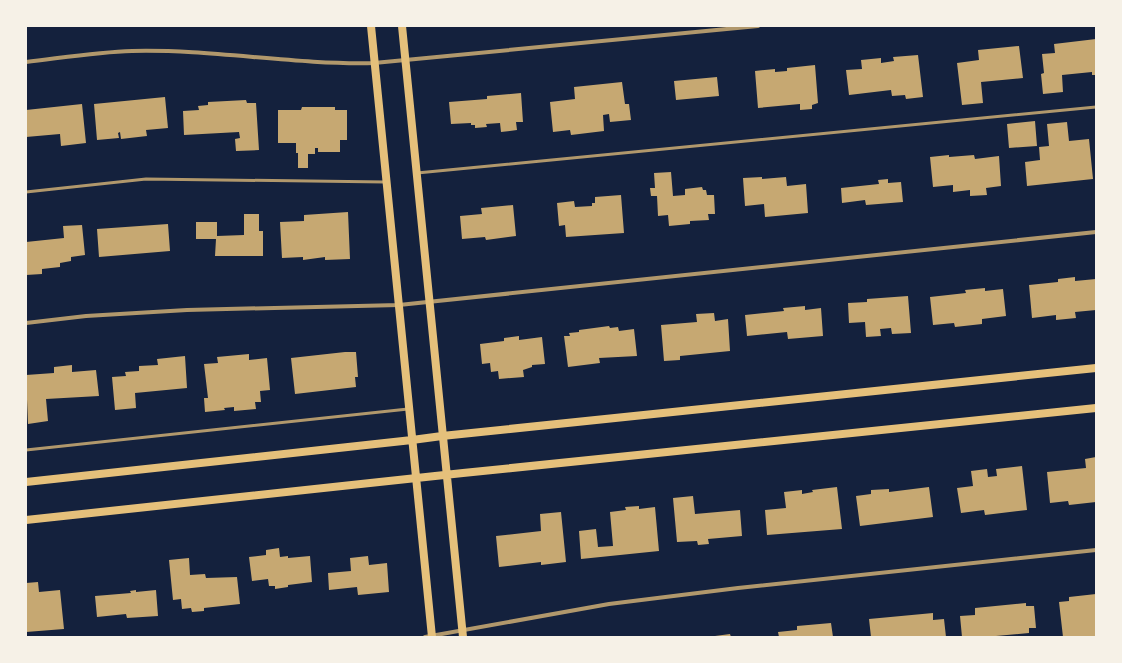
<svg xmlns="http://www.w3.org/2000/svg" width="1122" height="663" font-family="'Fira Sans',sans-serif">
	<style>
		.building { fill: #c6a872 }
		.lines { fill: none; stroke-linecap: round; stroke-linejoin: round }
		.service { stroke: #b1986c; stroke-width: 3 }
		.minor { stroke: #b1986c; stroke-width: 4 }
		.secondary { stroke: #e5c07b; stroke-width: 8 }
	</style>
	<rect width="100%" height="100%" fill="#14213d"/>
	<path class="building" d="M 1096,39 L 1096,75 L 1092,75 L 1092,72 L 1062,75 L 1063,92 L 1043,94 L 1041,74 L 1044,73 L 1042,54 L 1055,53 L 1054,44 Z
		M 1019,46 L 1023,78 L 981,82 L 983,103 L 962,105 L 957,63 L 979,60 L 978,50 Z
		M 918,55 L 923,97 L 906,99 L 905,95 L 892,96 L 891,90 L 849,95 L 846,70 L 862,69 L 861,60 L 881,58 L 881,63 L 894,61 L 893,57 Z
		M 815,65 L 818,103 L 812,105 L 812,109 L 800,110 L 800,104 L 758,108 L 755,71 L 775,69 L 775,72 L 787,71 L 787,68 Z
		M 717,77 L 719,96 L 676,100 L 674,81 Z
		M 622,82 L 625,104 L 629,104 L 631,120 L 610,122 L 609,114 L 603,115 L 604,131 L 571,135 L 570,130 L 553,132 L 550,102 L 575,99 L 574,87 Z
		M 521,93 L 523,122 L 516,122 L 517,130 L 501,132 L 500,123 L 486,124 L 487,127 L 475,128 L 475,125 L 471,125 L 471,123 L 451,124 L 449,102 L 487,99 L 487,96 Z
		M 165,97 L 168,128 L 146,130 L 147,136 L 121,139 L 120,132 L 118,133 L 119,138 L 97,140 L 94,104 Z
		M 246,100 L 247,103 L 256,103 L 259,150 L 236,151 L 235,139 L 240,138 L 239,132 L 184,135 L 183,111 L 199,110 L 198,106 L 208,105 L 208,102 Z
		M 82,104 L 86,143 L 61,146 L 60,134 L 26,137 L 26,110 Z
		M 302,107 L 335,107 L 335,110 L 347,110 L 347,140 L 340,140 L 340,152 L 318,152 L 318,148 L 315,148 L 315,154 L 308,154 L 308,168 L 298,168 L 298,153 L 296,153 L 296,143 L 278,143 L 278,110 L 301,110 Z
		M 1035,121 L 1037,146 L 1009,148 L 1007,124 Z
		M 1067,122 L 1069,141 L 1089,139 L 1093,179 L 1027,186 L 1025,162 L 1040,160 L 1039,147 L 1049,146 L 1047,124 Z
		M 949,155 L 949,157 L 974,155 L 975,159 L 999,156 L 1001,186 L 986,188 L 987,195 L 970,196 L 970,190 L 953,192 L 953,185 L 933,187 L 930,157 Z
		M 671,172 L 673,196 L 685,195 L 685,189 L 702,187 L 703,190 L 706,190 L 707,195 L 714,195 L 715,214 L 708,214 L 709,220 L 690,221 L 690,224 L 669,226 L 668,215 L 658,216 L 657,196 L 651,196 L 650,188 L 655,188 L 654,173 Z
		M 762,177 L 762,179 L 786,177 L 787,186 L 806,184 L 808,213 L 765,217 L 764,204 L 745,206 L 743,178 Z
		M 888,179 L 888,183 L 901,182 L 903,202 L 866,205 L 865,200 L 842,203 L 841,188 L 879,184 L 878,180 Z
		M 621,195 L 624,233 L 566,237 L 565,225 L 559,226 L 557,203 L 574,201 L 575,207 L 592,206 L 592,203 L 595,203 L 595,197 Z
		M 513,205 L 516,236 L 486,240 L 485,237 L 462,239 L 460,216 L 482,214 L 481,208 Z
		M 348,212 L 350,259 L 325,260 L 325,257 L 303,260 L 303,257 L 282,258 L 280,222 L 304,221 L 304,215 Z
		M 244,214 L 259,214 L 259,231 L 263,231 L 263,256 L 215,256 L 216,239 L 196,239 L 196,222 L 217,222 L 217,236 L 244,235 Z
		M 168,224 L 170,251 L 99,257 L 97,229 Z
		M 82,225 L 85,255 L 71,257 L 71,261 L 60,263 L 60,267 L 42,269 L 42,274 L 26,275 L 26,242 L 64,238 L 63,226 Z
		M 1075,277 L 1075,281 L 1096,279 L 1096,310 L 1075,312 L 1076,318 L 1056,320 L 1056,315 L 1032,318 L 1029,285 L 1058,282 L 1058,279 Z
		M 985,288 L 985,291 L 1003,289 L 1006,316 L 982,319 L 982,324 L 955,327 L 954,323 L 933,325 L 930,297 L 966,293 L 965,290 Z
		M 908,296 L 911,333 L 892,334 L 891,328 L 880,329 L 881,336 L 866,337 L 865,322 L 849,323 L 848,303 L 867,302 L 867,299 Z
		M 805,306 L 805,310 L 821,308 L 823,336 L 788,339 L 787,332 L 747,336 L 745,315 L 784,311 L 783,308 Z
		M 714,313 L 715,321 L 728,319 L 730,351 L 680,356 L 680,360 L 664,361 L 661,325 L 697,322 L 696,314 Z
		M 609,326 L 610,328 L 618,327 L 619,331 L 634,329 L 637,356 L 599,358 L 600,363 L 568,367 L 564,336 L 570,336 L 569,333 L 579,332 L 579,330 Z
		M 519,336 L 519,340 L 542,337 L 545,364 L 532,365 L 532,367 L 523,370 L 524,377 L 499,379 L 498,371 L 491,372 L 490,363 L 482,364 L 480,344 L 504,341 L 504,338 Z
		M 345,352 L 356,352 L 358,377 L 355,377 L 356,387 L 295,394 L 291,358 Z
		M 249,354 L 249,360 L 267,358 L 270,390 L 260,391 L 261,402 L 255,402 L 256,409 L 234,411 L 234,407 L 224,408 L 225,410 L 205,412 L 204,398 L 208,398 L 204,364 L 218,363 L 217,357 Z
		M 185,356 L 187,388 L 135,393 L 136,408 L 115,410 L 112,377 L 126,376 L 125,372 L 139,371 L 139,366 L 158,365 L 157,359 Z
		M 72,365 L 72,372 L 96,370 L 99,396 L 46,399 L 48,421 L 28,424 L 26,375 L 54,373 L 54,367 Z
		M 1096,457 L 1096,502 L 1069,505 L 1068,501 L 1050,503 L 1047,472 L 1086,468 L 1085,459 Z
		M 1022,466 L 1027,510 L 985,515 L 984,510 L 961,513 L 957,488 L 973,486 L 971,471 L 987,469 L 988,477 L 997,476 L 996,469 Z
		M 837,487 L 842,529 L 767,535 L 765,510 L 786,508 L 784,492 L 802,490 L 802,494 L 813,492 L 812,490 Z
		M 929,487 L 933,517 L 860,526 L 856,496 L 871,494 L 871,490 L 889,489 L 889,492 Z
		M 693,496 L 695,514 L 740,510 L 742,536 L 708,539 L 709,544 L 698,545 L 697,541 L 677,542 L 673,498 Z
		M 639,506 L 639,509 L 655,507 L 659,551 L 581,559 L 579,531 L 596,529 L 598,547 L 613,546 L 610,512 L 626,510 L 625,507 Z
		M 561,512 L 566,562 L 541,565 L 541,562 L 499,567 L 496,536 L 541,531 L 540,514 Z
		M 279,548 L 280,557 L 288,556 L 288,558 L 310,556 L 312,582 L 288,585 L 288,587 L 275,589 L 275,586 L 269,586 L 268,579 L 252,581 L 249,557 L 266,555 L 266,550 Z
		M 368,556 L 369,565 L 387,563 L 389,592 L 358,595 L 357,587 L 329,590 L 328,573 L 351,571 L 350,558 Z
		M 189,558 L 190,575 L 205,574 L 206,578 L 237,577 L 240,604 L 204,608 L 204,611 L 192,612 L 191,608 L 182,609 L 181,599 L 173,600 L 169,560 Z
		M 38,582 L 39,592 L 60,590 L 64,629 L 26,632 L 26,583 Z
		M 136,590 L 136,592 L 156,590 L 158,616 L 127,618 L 126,614 L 97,617 L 95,596 L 131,593 L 130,591 Z
		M 1096,594 L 1096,637 L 1063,637 L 1059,602 L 1069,601 L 1069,597 Z
		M 1026,603 L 1026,606 L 1034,606 L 1036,628 L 1029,628 L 1029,633 L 985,637 L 962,637 L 960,616 L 975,615 L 975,608 Z
		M 933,613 L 933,620 L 944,619 L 946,637 L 871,637 L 869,619 Z
		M 831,623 L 833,637 L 779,637 L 778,632 L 797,630 L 797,626 Z
		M 730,634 L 731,637 L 715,637 L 715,636 Z"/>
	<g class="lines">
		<path class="service" d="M 417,173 L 1096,107
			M 26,192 L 146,179 L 385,182
			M 26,450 L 408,409"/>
		<path class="minor" d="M 26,62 C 61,58 97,52 132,51 C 213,49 293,65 374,63 L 758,26
			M 26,323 L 86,316 L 187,310 L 399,305 L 1096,232
			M 425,637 L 609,604 L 738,588 L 1096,550"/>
		<path class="secondary" d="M 371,26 L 432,637
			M 402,26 L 463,637
			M 26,482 L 412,440 L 442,436 L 1096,368
			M 26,520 L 463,473 L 1096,408"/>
	</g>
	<rect width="1122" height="663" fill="none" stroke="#f6f1e7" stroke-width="54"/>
</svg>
